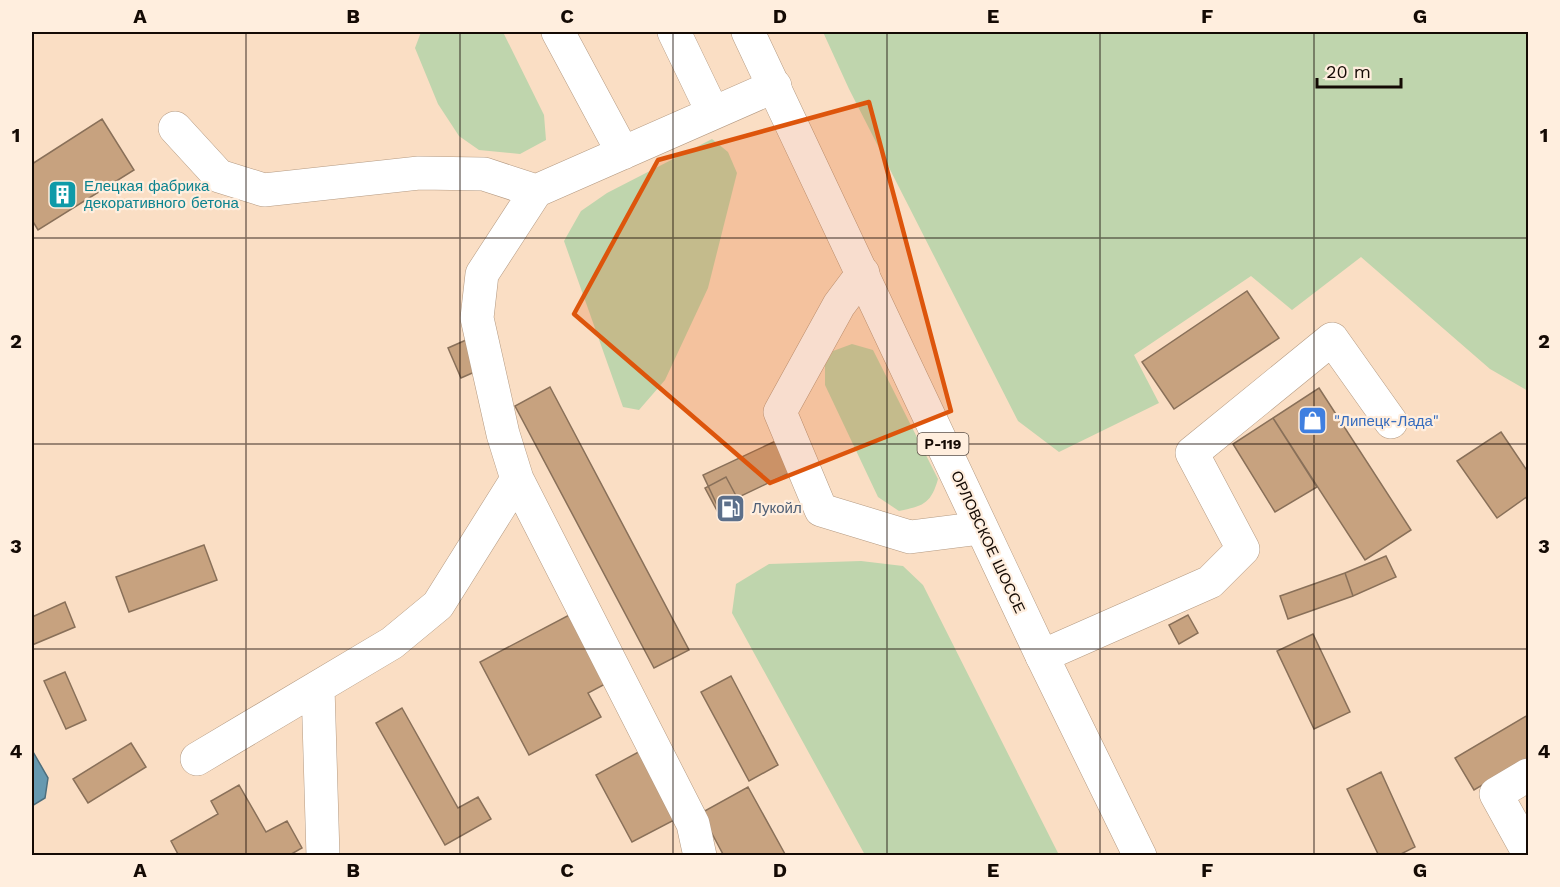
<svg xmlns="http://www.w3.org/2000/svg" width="1560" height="887" font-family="'Work Sans',sans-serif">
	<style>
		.green { fill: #bfd5ad }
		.water { fill: #6699b0; stroke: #4d6e7c; stroke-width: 1.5 }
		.building { fill: #c7a27f; stroke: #897059; stroke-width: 1.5 }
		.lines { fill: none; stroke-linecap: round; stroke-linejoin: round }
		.minor-casing { stroke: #b49a82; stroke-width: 34 }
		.highway-casing { stroke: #b49a82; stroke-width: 34 }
		.minor { stroke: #fff; stroke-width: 33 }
		.highway { stroke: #fff; stroke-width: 33 }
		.marked { fill: #dd550c; fill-opacity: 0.2; stroke: #dd550c; stroke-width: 4.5; stroke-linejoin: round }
		.grid { fill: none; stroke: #140a04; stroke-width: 1.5; stroke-opacity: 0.55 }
		.labels { text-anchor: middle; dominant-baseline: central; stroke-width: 4.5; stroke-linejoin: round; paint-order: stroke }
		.shield { fill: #ffeede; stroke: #5a4e45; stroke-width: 1.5 }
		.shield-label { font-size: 14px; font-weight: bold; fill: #140a04 }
		.culture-label { font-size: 15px; fill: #0d838f; stroke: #ffeede; text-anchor: start }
		.shop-label { font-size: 15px; fill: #366cbe; stroke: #ffeede; text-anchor: start }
		.service-label { font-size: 15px; fill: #4e5e75; stroke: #ffeede; text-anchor: start }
		.street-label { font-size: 15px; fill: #140a04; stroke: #ffeede }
		.neatline { fill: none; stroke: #140a04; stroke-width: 2 }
		.grid-label { font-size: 20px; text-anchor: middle; font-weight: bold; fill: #140a04 }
	</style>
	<rect width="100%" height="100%" fill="#fadec4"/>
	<path class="green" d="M 421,32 L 503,32 L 544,115 L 546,140 L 520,154 L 479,150 L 459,136 L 438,104 L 415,48 Z
		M 823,32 L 1528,32 L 1528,391 L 1490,369 L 1361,257 L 1292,310 L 1251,276 L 1134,355 L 1159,403 L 1059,452 L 1018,421 L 849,89 Z
		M 712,139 L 728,152 L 737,173 L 708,288 L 665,380 L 639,410 L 623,407 L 564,241 L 581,211 L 607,193 Z
		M 852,344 L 873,350 L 938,479 C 931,504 923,506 899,511 L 878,497 L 825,385 L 825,365 L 833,351 Z
		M 861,561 L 903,566 L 923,585 L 1059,855 L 865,855 L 732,613 L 736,584 L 769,564 Z"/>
	<path class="water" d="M 32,750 L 48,778 L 45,798 L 32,806 Z"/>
	<path class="building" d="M 102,119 L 134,170 L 38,230 L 32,220 L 32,164 Z
		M 1247,291 L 1279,338 L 1174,409 L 1142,362 Z
		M 466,340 L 479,370 L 461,378 L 448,348 Z
		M 550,387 L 689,650 L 654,668 L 515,406 Z
		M 1319,388 L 1411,530 L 1365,560 L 1273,418 Z
		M 1273,418 L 1317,487 L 1275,512 L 1233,444 Z
		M 795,432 L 810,463 L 718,507 L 703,475 Z
		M 1501,432 L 1528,472 L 1528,496 L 1497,518 L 1457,461 Z
		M 726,477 L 742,507 L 721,518 L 705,488 Z
		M 204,545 L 217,580 L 129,612 L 116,577 Z
		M 1386,556 L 1396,577 L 1353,596 L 1345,573 Z
		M 1345,573 L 1353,596 L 1288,619 L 1280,596 Z
		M 65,602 L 75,627 L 32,645 L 32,617 Z
		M 573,613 L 609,682 L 588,693 L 601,717 L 529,755 L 480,662 Z
		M 1188,615 L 1198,633 L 1179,644 L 1169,625 Z
		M 1313,634 L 1350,712 L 1314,729 L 1277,651 Z
		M 65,672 L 86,720 L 66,729 L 44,681 Z
		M 731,676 L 778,765 L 749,781 L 701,692 Z
		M 402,708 L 458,808 L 478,797 L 491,819 L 445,845 L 376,723 Z
		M 1528,715 L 1528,758 L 1474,790 L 1455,758 Z
		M 131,743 L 146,767 L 88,803 L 73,779 Z
		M 644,749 L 680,817 L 632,842 L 596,775 Z
		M 1381,772 L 1415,847 L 1397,856 L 1379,856 L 1347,789 Z
		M 239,785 L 266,832 L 287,821 L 302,848 L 288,856 L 179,856 L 171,841 L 218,814 L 211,801 Z
		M 748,787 L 785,854 L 783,856 L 724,856 L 701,813 Z"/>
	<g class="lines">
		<defs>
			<path id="minor" d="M 558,32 L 623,153
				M 674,32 L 713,113
				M 175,128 L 219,176 L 264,190 L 419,173 L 484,174 L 536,191
				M 863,273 L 839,305 L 780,412 L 821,510 L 910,537 L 981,528
				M 517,479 L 693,824 L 700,856
				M 1042,656 L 1210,582 L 1243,549 L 1192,453 L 1332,339 L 1391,422
				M 318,687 L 323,856
				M 197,759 L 392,643 L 438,605 L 517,479 L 503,434 L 477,318 L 482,274 L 536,191 L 775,86
				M 1528,775 L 1496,794 L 1528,852"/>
			<path id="highway" d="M 748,32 L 1042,656 L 1140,856"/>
		</defs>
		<use href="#minor" class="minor-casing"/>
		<use href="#highway" class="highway-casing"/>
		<use href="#minor" class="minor"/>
		<use href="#highway" class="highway"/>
	</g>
	<path class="marked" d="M 869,102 L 951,411 L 770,483 L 574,314 L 658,160 Z"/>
	<path class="grid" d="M 246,32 L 246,856M 460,32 L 460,856M 673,32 L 673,856M 887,32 L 887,856M 1100,32 L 1100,856M 1314,32 L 1314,856M 32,238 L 1528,238M 32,444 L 1528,444M 32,649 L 1528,649"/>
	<defs>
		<symbol id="building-square" viewBox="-11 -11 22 22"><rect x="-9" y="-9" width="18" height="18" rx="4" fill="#0f9aa8" stroke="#ffeede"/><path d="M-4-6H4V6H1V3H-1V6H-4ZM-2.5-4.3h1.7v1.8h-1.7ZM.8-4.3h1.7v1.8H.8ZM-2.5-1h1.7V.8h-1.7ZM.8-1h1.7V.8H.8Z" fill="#fff"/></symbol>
		<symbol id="shop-square" viewBox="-11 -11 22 22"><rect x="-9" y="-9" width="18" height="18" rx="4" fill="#3f7fe0" stroke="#ffeede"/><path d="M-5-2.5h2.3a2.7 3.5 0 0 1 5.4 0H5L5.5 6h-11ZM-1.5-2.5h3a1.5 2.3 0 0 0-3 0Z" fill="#fff"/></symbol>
		<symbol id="fuel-square" viewBox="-11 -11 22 22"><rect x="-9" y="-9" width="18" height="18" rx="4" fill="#5c6f8a" stroke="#ffeede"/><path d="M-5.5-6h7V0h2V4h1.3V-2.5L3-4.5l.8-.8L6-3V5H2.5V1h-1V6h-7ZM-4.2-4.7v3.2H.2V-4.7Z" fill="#fff"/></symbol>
	</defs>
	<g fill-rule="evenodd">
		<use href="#building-square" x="46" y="178" width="33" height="33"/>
		<use href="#shop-square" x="1296" y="404" width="33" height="33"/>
		<use href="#fuel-square" x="714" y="492" width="33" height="33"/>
	</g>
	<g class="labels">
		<rect class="shield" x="917.5" y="433" width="51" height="22" rx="4.5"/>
		<g class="shield-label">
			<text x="943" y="444">Р-119</text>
		</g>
		<g class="culture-label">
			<text x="84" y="186">Елецкая фабрика<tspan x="84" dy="17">декоративного бетона</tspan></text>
		</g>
		<g class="shop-label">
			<text x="1334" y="421">"Липецк-Лада"</text>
		</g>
		<g class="service-label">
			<text x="752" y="508">Лукойл</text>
		</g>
		<g class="street-label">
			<text transform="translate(988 542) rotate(65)">ОРЛОВСКОЕ ШОССЕ</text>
		</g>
	</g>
	<rect width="1560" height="887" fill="none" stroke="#ffeede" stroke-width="66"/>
	<path d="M1317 78v9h84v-9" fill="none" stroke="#140a04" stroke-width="3"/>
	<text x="1326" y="78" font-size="18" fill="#140a04" stroke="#ffeede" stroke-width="4.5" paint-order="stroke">20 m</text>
	<rect x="33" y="33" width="1494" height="821" class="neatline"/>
	<g class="grid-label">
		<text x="140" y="23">A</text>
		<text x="353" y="23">B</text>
		<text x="567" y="23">C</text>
		<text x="780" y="23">D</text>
		<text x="993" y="23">E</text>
		<text x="1207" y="23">F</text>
		<text x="1420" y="23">G</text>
		<text x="16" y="142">1</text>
		<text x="1544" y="142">1</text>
		<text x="16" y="348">2</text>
		<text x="1544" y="348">2</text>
		<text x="16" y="553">3</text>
		<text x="1544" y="553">3</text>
		<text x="16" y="758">4</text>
		<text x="1544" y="758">4</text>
		<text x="140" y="877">A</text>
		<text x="353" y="877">B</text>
		<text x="567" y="877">C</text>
		<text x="780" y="877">D</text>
		<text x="993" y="877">E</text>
		<text x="1207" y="877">F</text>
		<text x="1420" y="877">G</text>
	</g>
</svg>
